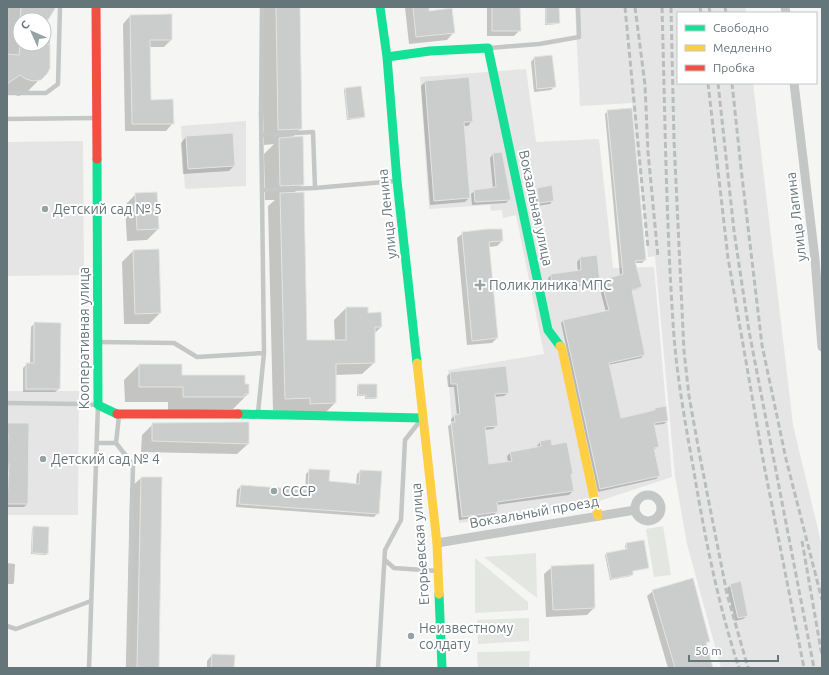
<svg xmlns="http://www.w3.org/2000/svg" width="829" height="675" font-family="Ubuntu,sans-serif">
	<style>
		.built { fill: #e4e5e4 }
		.green { fill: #e4e6e2 }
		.shadow { fill: #0003 }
		.building { fill: #cbcccc; stroke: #e4e4e4 }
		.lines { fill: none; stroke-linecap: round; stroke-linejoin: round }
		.lane { stroke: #c5c6c6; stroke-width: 4.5 }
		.street { stroke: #c5c6c6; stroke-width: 9 }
		.fast { stroke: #16e098; stroke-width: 9 }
		.slow { stroke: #ffcf43; stroke-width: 9 }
		.jam { stroke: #f24e42; stroke-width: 9 }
		.rail { stroke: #babdbe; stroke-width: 3; stroke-dasharray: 6 3; stroke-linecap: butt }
		.poi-dot { fill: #97a2a5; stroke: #fff; stroke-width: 1.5 }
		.labels { text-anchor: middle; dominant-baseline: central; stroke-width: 4; stroke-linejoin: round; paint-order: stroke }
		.street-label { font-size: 14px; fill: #65767a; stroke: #fff }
		.poi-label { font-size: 14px; fill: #65767a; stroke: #fff; text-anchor: start }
	</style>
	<rect width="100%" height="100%" fill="#f5f5f4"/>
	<path class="built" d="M 575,7 L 745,7 L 746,13 L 678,13 L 678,83 L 753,83 L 793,425 L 822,546 L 822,668 L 721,668 L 687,544 L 675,476 L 655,256 L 648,257 L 632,103 L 580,106 Z
		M 526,69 L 536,142 L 599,139 L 613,268 L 654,267 L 672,477 L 578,508 L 459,523 L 448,370 L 544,354 L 516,215 L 503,218 L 502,210 L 491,211 L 490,205 L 429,209 L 420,77 Z
		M 246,121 L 246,186 L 185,189 L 181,126 Z
		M 83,141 L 84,275 L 7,276 L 7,142 Z
		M 7,391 L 79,391 L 78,515 L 7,515 Z"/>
	<path class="green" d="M 663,526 L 671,575 L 654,577 L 646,529 Z
		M 536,553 L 537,598 L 484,557 Z
		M 475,558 L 528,602 L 528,610 L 475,613 Z
		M 529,618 L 529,641 L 478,644 L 477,620 Z
		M 530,651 L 529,668 L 478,668 L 477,652 Z"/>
	<path class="shadow" d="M 7,7 L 51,7 L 51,12 L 44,24 L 44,20 L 20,20 L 20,44 L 44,44 L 44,27 L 50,36 L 49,67 L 46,73 L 25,94 L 18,96 L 7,91 Z
		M 260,7 L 298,7 L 301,128 L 292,138 L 303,184 L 293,194 L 306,341 L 335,341 L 334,320 L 346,308 L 367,314 L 381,327 L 374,334 L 374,363 L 362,374 L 335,375 L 335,403 L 323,415 L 273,410 L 268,206 L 275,200 L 265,200 L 264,154 L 274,144 L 264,145 Z
		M 405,7 L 428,7 L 428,12 L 454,32 L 447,40 L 409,44 Z
		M 487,7 L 519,7 L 520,30 L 514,36 L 487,36 Z
		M 545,7 L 558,7 L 559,23 L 557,24 L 545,25 Z
		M 171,15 L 171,40 L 164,47 L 149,47 L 151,101 L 173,123 L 166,131 L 125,131 L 123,24 L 130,16 Z
		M 534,58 L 555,86 L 551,90 L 534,92 L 531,62 Z
		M 425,82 L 472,121 L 468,126 L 464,126 L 469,198 L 465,202 L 430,205 L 421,86 Z
		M 345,89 L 364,117 L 362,118 L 347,120 L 344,90 Z
		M 608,111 L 645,260 L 642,263 L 635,263 L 641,286 L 638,289 L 631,291 L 644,355 L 641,358 L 608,365 L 620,419 L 653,411 L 656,408 L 667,421 L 664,424 L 654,425 L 658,446 L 654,450 L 659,476 L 656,479 L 598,492 L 561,323 L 564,320 L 606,312 L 598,282 L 596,284 L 549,290 L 548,278 L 551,275 L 578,272 L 577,262 L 580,258 L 596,256 L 599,283 L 601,281 L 620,276 L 605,114 Z
		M 186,137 L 234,166 L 229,171 L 183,174 L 181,143 Z
		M 501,153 L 509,200 L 506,203 L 472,205 L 471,194 L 475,191 L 493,189 L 490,158 L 493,154 Z
		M 537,189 L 553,200 L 550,204 L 536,206 L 534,192 Z
		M 136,194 L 158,229 L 147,240 L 127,241 L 125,205 Z
		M 463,233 L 502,241 L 497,246 L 489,247 L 497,338 L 492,343 L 467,345 L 457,238 Z
		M 133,251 L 160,313 L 149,324 L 124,324 L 122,262 Z
		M 35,323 L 59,389 L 55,392 L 23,392 L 23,368 L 27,364 L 30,364 L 31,327 Z
		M 139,365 L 181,376 L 244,385 L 248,394 L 233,409 L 168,411 L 168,402 L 125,402 L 124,380 Z
		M 450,373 L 508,393 L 504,396 L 494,397 L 497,425 L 493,429 L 484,430 L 488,466 L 508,463 L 507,456 L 510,453 L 537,448 L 537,446 L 540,442 L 551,446 L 572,474 L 570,475 L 573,491 L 569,495 L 496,505 L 497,512 L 494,515 L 459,520 L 448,426 L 451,424 L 451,419 L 454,416 L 457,416 L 454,387 L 448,387 L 447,376 Z
		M 358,385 L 376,398 L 375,399 L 365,399 L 365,396 L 357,396 L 357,387 Z
		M 7,424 L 27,504 L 24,507 L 7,507 Z
		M 153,424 L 248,444 L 237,454 L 141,452 L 142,435 Z
		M 310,470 L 328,482 L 356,484 L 357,474 L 360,471 L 378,513 L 374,517 L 236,507 L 237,490 L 241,486 L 305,491 L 306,474 Z
		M 141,478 L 158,668 L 127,668 L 130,488 Z
		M 34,527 L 47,553 L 46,555 L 31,554 L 32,529 Z
		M 626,544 L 648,567 L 646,569 L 632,571 L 632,574 L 631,576 L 610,580 L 605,555 L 607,554 L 626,550 L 625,546 Z
		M 7,563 L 15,564 L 14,583 L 13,584 L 7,584 Z
		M 552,567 L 594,608 L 587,615 L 546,617 L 544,574 Z
		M 731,585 L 747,616 L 743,619 L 735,621 L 727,588 Z
		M 653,591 L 709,641 L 706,644 L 712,668 L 668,668 L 647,596 Z
		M 212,655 L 233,668 L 207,668 L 207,661 Z"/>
	<path class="building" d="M 21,7 L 56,7 L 48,20 L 20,20 Z
		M 276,7 L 300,7 L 302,129 L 278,130 Z
		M 413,7 L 429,7 L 429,11 L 452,8 L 455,33 L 416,37 Z
		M 492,7 L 520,7 L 521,31 L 492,31 Z
		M 546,7 L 559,7 L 560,23 L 546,24 Z
		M 172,14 L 172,40 L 150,40 L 151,100 L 173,99 L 174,124 L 132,124 L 130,15 Z
		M 20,44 L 50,44 L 50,68 L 47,74 L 41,80 L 33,81 L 26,79 L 20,75 L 7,84 L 7,54 L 19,55 Z
		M 552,55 L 556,87 L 537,89 L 534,57 Z
		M 469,77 L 473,122 L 464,122 L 470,198 L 434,201 L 425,81 Z
		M 361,86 L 365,117 L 348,119 L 345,88 Z
		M 632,108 L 646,260 L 635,261 L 642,287 L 632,290 L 645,355 L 609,363 L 621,418 L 655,410 L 655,408 L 666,406 L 668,421 L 654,423 L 659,447 L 654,448 L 660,476 L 600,489 L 563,320 L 609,310 L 601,280 L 623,274 L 607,110 Z
		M 233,133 L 235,166 L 188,169 L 186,136 Z
		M 303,136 L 304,185 L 280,186 L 279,138 Z
		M 502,152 L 511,200 L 475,202 L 474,190 L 496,187 L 493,153 Z
		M 552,185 L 554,201 L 539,203 L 537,188 Z
		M 157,192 L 159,229 L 137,230 L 135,193 Z
		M 304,192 L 307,340 L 346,340 L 346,307 L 368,307 L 368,313 L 381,312 L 382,327 L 375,327 L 375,363 L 336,364 L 336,403 L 310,404 L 310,398 L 285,399 L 280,193 Z
		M 488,229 L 502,229 L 503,241 L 489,242 L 498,338 L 472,341 L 462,232 Z
		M 159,249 L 161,313 L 135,314 L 133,250 Z
		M 597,255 L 600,281 L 552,287 L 551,274 L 581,270 L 580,257 Z
		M 34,322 L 61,323 L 60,389 L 26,389 L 26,363 L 34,363 Z
		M 139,364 L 182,364 L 182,375 L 245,375 L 245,384 L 249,384 L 249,394 L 245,394 L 245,397 L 183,397 L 183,387 L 139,387 Z
		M 506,366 L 509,393 L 495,394 L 498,426 L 485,427 L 489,464 L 512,461 L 510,452 L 541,446 L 540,441 L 551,439 L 552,445 L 567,442 L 573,474 L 571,474 L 574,491 L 497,502 L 498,512 L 462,517 L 451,422 L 455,422 L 454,415 L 460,414 L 457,384 L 451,384 L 450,372 Z
		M 358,384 L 377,384 L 377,398 L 366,398 L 366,395 L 358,395 Z
		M 249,422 L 249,444 L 152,441 L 152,423 Z
		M 7,423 L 29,423 L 28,504 L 7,504 L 9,464 L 7,464 L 8,434 L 7,434 Z
		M 309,469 L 330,470 L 329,481 L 359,484 L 360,470 L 382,471 L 379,514 L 239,504 L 241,485 L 308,490 Z
		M 141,477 L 162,477 L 159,668 L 137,668 Z
		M 33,526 L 49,527 L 48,554 L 32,553 Z
		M 644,540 L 649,568 L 633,571 L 633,575 L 611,579 L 606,553 L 627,549 L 626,543 Z
		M 594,564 L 595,608 L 553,610 L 551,566 Z
		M 693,578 L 710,642 L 706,642 L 713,668 L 675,668 L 652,590 Z
		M 741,581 L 748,616 L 738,618 L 730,584 Z
		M 212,654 L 235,655 L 234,668 L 211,668 Z"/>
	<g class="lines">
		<path class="lane" d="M 7,44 L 9,7
			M 490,48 L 539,44 L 579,37 L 578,7
			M 7,93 L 46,93 L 58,84 L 60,7
			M 7,119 L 95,118
			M 261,135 L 313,132 L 315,188
			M 263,190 L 315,188 L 395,181
			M 98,342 L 174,343 L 197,357 L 264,353
			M 7,403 L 80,404 L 98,405 L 89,668
			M 258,413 L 264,353 L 261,114 L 262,7
			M 119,416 L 116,443 L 133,465 L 128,668
			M 97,443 L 116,443
			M 385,560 L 394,568 L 438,571
			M 7,626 L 16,629 L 91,601
			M 378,668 L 385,550 L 401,520 L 405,440 L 420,421"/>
		<path class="street" d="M 785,7 L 786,13
			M 794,83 L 815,259 L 822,347
			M635 508a13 13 0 1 1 26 0a13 13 0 1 1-26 0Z
			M 437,543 L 635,510"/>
		<path class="fast" d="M 380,7 L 387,57 L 397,181 L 417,363
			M 387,57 L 430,51 L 488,48 L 548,330 L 560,346
			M 97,159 L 98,405 L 117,414
			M 238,414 L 422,418
			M 439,594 L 442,668"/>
		<path class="slow" d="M 560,346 L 562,349 L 598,516
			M 417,363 L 437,543 L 439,594"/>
		<path class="jam" d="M 96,7 L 97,159
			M 117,414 L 238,414"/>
		<path class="rail" d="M 625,7 L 648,248
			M 635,7 L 645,85 L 648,152 L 658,257
			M 662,7 C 665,112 666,217 673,322 C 676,373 685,422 694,472 C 705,538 718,604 739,668
			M 671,7 L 674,140 L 684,351 L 689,396 L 700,457 L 727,594 L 748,668
			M 700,7 L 701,13
			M 709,7 L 710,13
			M 725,7 L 726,13
			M 708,83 L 728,258 L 764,465 L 804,668
			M 718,83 L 734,231 L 749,331 L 814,668
			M 732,83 L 741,168 L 762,345 L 786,459 L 822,600
			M 802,541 L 822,656"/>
	</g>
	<g class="poi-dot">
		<circle cx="45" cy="209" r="4"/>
		<path d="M478 279h4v4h4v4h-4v4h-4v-4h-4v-4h4z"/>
		<circle cx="43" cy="459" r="4"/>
		<circle cx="274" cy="491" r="4"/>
		<circle cx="411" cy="636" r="4"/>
	</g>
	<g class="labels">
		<g class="street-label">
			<text transform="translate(536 208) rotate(78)">Вокзальная улица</text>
			<text transform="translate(387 214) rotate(-96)">улица Ленина</text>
			<text transform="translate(796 217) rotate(-97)">улица Лапина</text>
			<text transform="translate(84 338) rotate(-90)">Кооперативная улица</text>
			<text transform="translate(534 512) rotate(-10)">Вокзальный проезд</text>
			<text transform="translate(420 544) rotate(-94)">Егорьевская улица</text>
		</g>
		<g class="poi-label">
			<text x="53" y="209">Детский сад № 5</text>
			<text x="489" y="285">Поликлиника МПС</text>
			<text x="51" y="459">Детский сад № 4</text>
			<text x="282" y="491">СССР</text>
			<text x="419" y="628">Неизвестному<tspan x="419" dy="16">солдату</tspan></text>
		</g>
	</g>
	<rect width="829" height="675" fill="none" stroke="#65767a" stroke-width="16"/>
	<rect x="677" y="12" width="140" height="72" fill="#ffffff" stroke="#c1c8ca"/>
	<rect x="685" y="25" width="20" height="6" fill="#16e098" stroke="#c1c8ca"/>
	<text x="713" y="32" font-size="12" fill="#65767a">Свободно</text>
	<rect x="685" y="45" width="20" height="6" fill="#ffcf43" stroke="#c1c8ca"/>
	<text x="713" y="52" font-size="12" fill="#65767a">Медленно</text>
	<rect x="685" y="65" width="20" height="6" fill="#f24e42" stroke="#c1c8ca"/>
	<text x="713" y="72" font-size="12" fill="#65767a">Пробка</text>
	<g transform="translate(32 32) rotate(315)"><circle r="19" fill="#ffffff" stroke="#c1c8ca"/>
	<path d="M0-3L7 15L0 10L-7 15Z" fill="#97a2a5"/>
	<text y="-6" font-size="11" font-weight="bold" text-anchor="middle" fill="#65767a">С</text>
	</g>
	<path d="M689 655v6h89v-6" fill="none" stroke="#65767a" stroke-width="2"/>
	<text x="695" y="655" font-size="12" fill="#65767a" stroke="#ffffff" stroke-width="3" paint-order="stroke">50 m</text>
</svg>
